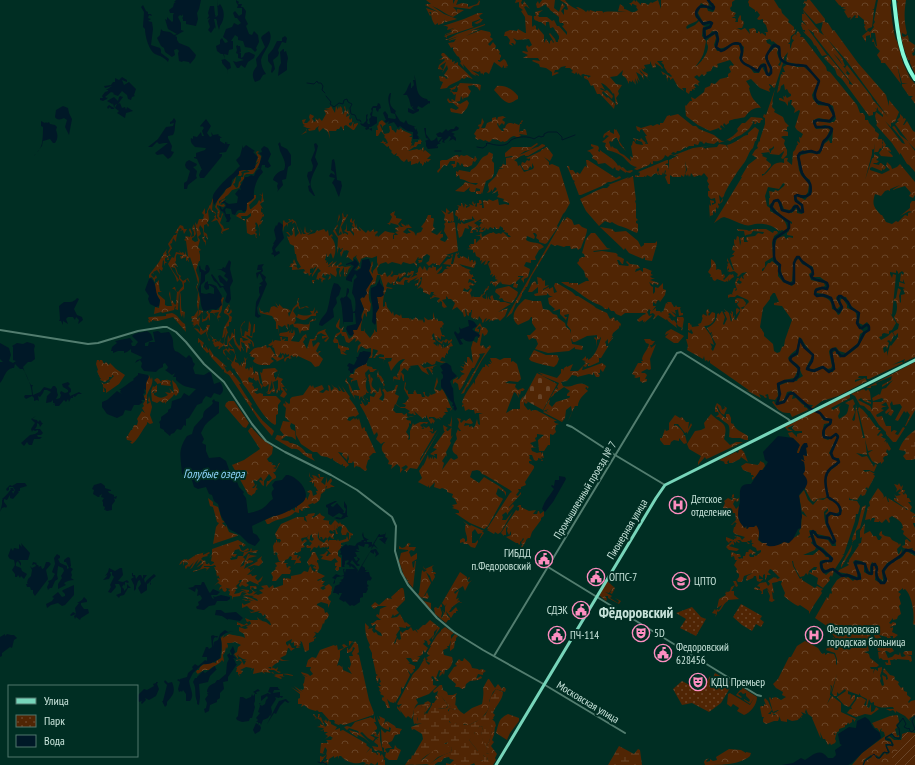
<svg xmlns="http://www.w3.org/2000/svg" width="915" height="765" font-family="'PT Sans Narrow',sans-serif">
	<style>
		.grass { fill: #502504 }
		.forest { fill: url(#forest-crowns); fill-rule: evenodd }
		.wetland { fill: url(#wetland-marsh); fill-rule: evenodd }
		.cemetery { fill: url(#cemetery-stones) }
		.park { fill: url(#park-dots) }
		.garden { fill: url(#garden-furrows) }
		.water { fill: #001827 }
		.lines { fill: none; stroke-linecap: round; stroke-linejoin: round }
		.stream { stroke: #001827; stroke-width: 1 }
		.river { stroke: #001827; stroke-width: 2.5 }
		.minor { stroke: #527d6f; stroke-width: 2 }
		.major { stroke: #77d5ba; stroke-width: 3 }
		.highway { stroke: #85f9d7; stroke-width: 4 }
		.labels { text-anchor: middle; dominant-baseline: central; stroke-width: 4; stroke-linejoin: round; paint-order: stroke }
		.street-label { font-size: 11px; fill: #c7e3da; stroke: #002e23 }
		.poi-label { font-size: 11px; fill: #c7e3da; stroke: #002e23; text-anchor: start }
		.water-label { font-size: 12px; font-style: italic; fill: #8ed4fa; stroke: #002e23 }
		.district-label { font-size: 15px; font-weight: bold; fill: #c7e3da; stroke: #002e23 }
	</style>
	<defs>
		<pattern id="forest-crowns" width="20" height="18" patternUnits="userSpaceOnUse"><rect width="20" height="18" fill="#502504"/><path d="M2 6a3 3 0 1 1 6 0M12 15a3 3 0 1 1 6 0" fill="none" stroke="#684428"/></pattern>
		<pattern id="wetland-marsh" width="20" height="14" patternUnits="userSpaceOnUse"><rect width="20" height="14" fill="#502504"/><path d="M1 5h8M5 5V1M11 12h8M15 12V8" fill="none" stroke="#684428"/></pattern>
		<pattern id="cemetery-stones" width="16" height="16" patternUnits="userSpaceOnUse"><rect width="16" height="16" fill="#502504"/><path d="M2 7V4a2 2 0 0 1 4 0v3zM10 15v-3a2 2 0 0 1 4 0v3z" fill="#684428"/></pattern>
		<pattern id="park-dots" width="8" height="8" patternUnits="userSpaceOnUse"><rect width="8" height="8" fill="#502504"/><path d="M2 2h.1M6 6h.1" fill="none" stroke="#684428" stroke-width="1.8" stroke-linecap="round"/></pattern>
		<pattern id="garden-furrows" width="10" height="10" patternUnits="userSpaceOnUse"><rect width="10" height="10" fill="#502504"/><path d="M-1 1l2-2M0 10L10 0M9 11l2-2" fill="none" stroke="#684428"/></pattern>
	</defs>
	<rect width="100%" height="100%" fill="#002e23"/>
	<path class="grass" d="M 743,688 L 757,697 C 757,705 750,713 744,715 L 737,711 L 739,708 L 733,704 L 731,707 L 727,704 L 728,694 L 730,693 L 750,705 L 754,698 L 750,704 L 744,700 L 744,699 L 749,702 L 750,700 L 746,696 L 746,693 L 743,694 L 741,692 L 739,693 L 738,694 L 742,697 L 741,698 L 736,695 L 740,690 L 741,690 Z"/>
	<path class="forest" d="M 426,0 L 453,0 L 453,4 L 455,0 L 458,0 L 456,5 L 462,3 L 468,4 L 468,7 L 477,4 L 479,1 L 478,0 L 480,1 L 479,5 L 474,6 L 470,9 L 453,7 L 456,10 L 456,13 L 457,9 L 464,10 L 453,17 C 445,14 440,9 432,6 L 444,14 L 457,19 L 446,22 L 445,22 L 445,19 L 444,23 L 438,25 L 438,23 L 435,25 C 432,21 431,17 431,12 L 429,12 L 431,15 L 430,16 L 426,8 L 438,12 L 425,5 L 427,4 L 431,4 Z
		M 516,0 L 522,0 L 521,3 L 523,5 L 524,1 L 530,9 L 526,6 L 524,7 L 528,15 L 532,16 L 532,26 L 533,27 L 534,25 L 536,26 L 536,29 L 538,30 L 538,28 L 544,35 L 544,43 L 546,39 L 550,44 L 550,41 L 552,40 L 553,43 L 554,42 L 549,34 L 550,33 L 555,39 L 556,42 L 558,42 L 558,39 L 559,40 L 559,36 L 553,27 L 551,28 L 550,28 L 549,22 L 546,22 L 546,26 L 541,22 L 539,22 C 537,20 533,21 534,16 L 536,16 L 535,12 L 543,10 L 539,13 L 539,15 L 538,15 L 539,17 L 547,17 L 552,21 L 554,20 L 557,26 L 559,26 L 567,35 L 567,32 L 562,26 L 564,25 L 563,23 L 560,23 L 559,21 L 559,17 L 550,10 L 549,8 L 547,7 L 546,4 L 539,8 L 537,8 L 536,4 L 538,1 L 539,4 L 542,0 L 555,0 L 554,8 L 559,12 L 562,3 L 565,6 L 561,11 L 564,15 L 564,9 L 567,10 L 568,9 L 566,4 L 560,0 L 565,0 C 567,4 575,9 579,10 L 576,7 C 579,7 583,9 586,12 L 588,10 L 589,12 L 590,10 L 596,12 L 596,11 L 602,11 L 604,13 L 604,12 C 611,11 619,12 627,12 L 618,11 L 620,4 L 624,7 L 624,9 C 630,10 631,15 638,10 L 636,7 L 637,6 L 633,4 L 632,4 L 632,6 L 629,3 L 631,3 L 634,0 L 636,2 L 636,0 L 641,5 L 641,3 L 645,3 L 648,5 L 651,2 L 652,3 L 658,0 L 661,9 L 661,0 L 707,0 L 709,4 L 708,7 L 701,3 C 698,9 693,11 696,18 L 698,19 L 697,21 L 688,25 L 686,27 L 687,29 L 695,25 L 699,21 L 704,26 L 706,26 L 703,27 L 702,36 L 706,41 C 704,53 704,56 695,67 C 700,64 708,54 708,47 C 708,44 706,44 707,41 C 708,38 713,36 715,34 L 716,38 L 714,45 L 717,51 L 724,51 L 732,45 L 739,45 L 741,52 L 739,58 C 743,66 745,63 750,68 C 752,69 752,71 754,73 L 759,73 L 762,67 L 767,76 L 772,73 C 773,67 767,62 768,56 C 768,53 772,51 774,48 L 776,47 L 778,49 L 777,53 L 780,62 L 778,65 L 780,66 L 782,61 L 783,63 L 775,87 L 774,88 L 771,85 L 769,84 L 769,85 L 771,87 L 769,89 L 770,92 L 760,88 L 751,79 L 746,81 L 750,87 L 749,88 C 750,92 751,97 755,101 C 757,104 759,104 761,108 C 754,107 749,111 745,117 C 742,118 732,119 729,121 L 729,123 L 726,125 L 724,123 L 723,125 L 725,128 L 721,125 L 720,127 L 722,129 L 720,130 L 719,128 L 710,131 L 698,125 L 686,116 L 685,105 L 686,106 L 690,101 L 692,101 L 691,97 L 695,99 L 704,92 L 705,88 L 710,86 L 711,83 L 715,84 L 720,79 L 728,77 L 728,74 L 731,72 L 729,67 L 731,65 L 732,66 L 734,65 L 730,60 L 717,64 L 718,66 L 717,68 L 713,66 L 711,71 L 706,72 L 707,73 L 704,76 L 702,74 L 699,77 L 697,75 L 694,77 L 700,82 L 698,83 L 699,86 L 696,84 L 694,85 L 696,88 L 694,88 L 695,90 L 692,89 L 692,91 L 690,91 L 689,94 L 686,92 L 686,88 L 682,88 L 684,91 L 678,87 L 673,78 L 670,80 L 670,78 L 668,77 L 667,82 L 667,79 L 666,77 L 667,76 L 665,74 L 663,75 L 661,71 L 671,77 L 672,76 L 669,73 L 668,73 L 664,67 L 664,65 L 661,62 L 663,62 L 662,61 L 657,61 L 663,68 L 662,69 L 661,67 L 655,63 L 656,67 L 653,68 L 650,61 L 650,64 L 644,65 L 646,69 L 644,68 L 644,70 L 641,68 L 643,71 L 648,74 L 647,78 L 650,81 L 639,69 L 641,73 L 643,74 L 644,80 L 641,75 L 636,72 L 640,82 L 637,78 L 638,84 L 635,78 L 636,85 L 634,80 L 635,84 L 632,80 L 632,82 L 629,81 L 629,84 L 626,78 L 622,75 L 623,70 L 617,76 L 610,77 L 616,84 L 622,85 L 618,91 L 619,94 L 616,98 L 618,104 L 616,105 L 614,93 L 613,94 C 611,90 605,84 601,83 L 605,90 L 601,88 L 600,89 L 605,91 L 607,90 L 613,96 L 612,99 L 603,91 L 602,93 L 607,98 L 608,97 L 615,104 L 614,109 L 600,94 L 597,94 L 593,85 L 591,86 L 588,80 L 584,78 L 584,76 L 587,76 L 588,78 L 591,76 L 583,74 L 581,75 L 582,77 L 578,73 L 578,75 L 576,72 L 575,74 L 571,72 L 573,71 L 570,68 L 565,68 L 566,66 L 561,67 L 558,70 L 555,70 L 554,73 L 557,72 L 559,73 L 552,76 L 552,72 L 546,68 L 540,67 L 539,64 L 532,61 L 533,60 L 540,61 L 538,58 L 523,58 L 528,55 L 522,52 L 523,51 L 528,52 L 526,47 L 527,45 L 529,47 L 532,45 L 529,39 L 517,40 L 513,38 L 516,42 L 515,45 L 513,43 L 511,43 L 513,46 L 509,44 L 510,40 L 507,36 L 504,36 L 505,32 L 510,30 L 517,31 L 518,29 L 525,33 L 526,33 L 525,17 L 521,11 L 523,10 L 519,7 L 519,2 L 515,3 Z
		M 709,0 L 735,0 L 732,2 L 732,6 L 730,8 L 731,11 L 736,13 L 734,16 L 736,17 L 733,17 L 732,18 L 735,18 L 736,20 L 735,22 L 738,22 L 738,19 L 740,15 L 741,16 L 741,20 L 743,21 L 744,23 L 742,28 L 737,28 L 741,30 L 745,28 L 750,34 L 749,29 L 754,28 L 756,30 L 756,33 L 758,33 L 758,31 L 760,32 L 760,34 L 762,33 L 766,36 L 766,33 L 764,32 L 768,32 L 766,25 L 763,22 L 763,19 L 759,20 L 757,19 L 760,15 L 757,11 L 755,12 L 755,10 L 749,6 L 749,4 L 748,2 L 749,0 L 774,0 L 779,8 L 781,9 L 782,13 L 789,20 L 788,22 L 794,27 L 794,30 L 796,29 L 795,33 L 791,36 L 790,42 L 788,44 L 790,44 L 790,49 L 791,47 L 792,43 L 794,40 L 792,39 L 792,37 L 795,34 L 797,36 L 796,34 L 798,31 L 801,35 L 800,37 L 803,37 L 826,67 L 827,71 L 830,72 L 857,105 L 860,113 L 863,113 L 865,116 L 865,120 L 868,120 L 869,123 L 875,129 L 875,131 L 879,134 L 878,139 L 882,139 L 882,141 L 883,140 L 886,145 L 885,147 L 888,147 L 891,151 L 891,152 L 888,151 L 893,156 L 892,157 L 881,156 L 879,153 L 883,148 L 882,144 L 883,143 L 882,141 L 882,149 L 880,148 L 878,152 L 875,152 L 874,153 L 875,143 L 874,149 L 871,150 L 872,150 L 872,154 L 865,180 L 872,159 L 874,157 L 874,154 L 879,157 L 876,160 L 879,161 L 877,163 L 873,163 L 874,164 L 879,165 L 880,163 L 881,163 L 886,167 L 885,169 L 883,170 L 882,168 L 882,171 L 872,167 L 870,168 L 870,170 L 882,174 L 890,170 L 886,166 L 887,162 L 891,166 L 892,169 L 897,167 L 900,164 L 915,182 L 915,195 L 913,198 L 909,196 L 911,193 L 905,186 L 892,190 L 900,185 L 890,189 L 890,191 L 888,190 L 885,191 L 881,196 L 875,194 C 872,204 873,206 881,215 L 882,215 L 886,222 L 892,224 L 896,221 L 898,222 L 905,215 L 908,216 L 908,213 L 912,212 L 909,211 L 900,216 L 910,208 L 910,204 L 912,201 L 915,201 L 915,207 L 914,208 L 915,207 L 915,357 L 904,362 L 905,359 L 892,365 L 902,362 L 903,363 L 869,379 L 867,379 L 867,376 L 859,376 L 858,378 L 862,378 L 855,380 L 855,382 L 865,378 L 867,381 L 838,396 L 822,401 L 813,408 L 811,408 L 813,405 C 804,406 798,395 791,391 L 787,392 L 784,400 L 778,402 L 780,398 L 780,385 L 788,382 L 797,381 L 798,379 L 803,376 C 798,368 802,366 792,361 L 791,358 L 798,355 L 800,341 C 804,351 808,349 812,356 L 806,368 L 807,370 C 814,374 818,369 825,368 L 828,372 L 833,372 L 835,366 L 832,353 L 836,350 L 836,354 L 838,354 L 840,358 L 842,356 L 845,357 L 858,347 L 866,333 L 870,329 L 870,326 L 867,322 L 863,325 L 859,323 L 860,313 L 850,305 L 846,297 L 837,296 L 836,298 L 840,306 L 837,309 L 834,306 C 834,294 825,294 816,293 L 816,291 L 819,289 L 826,289 L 828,288 L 828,283 L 820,277 L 813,277 L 814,274 L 813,267 L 804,262 L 798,256 L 794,259 L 792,281 L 790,282 C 780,280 782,272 780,264 L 775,258 L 775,245 L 777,238 L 784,236 L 786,239 L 789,237 L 793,238 L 793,236 L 787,235 L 787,233 L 789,231 L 790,223 L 792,224 L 792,222 L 783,217 L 773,207 L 775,201 L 778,202 L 781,211 L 792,213 L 797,208 L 797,213 L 802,214 L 804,211 L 802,204 L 796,198 L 798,196 L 805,200 L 812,192 L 810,180 C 800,174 803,167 799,158 L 801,155 L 809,153 L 820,154 L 824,144 L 829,140 L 830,143 L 832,143 L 833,130 L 832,127 L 825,125 L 817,127 L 815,123 L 818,121 L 830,123 L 832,122 L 834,122 L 836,119 L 833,106 C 827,102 818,103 815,96 L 820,80 L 806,66 L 787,62 L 786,60 L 788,52 L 784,57 L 784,60 L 781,58 L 779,46 L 773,41 L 772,42 L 770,39 L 766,40 L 767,43 L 771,45 L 765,58 L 770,69 L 770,71 L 768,73 L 767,72 L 766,65 L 764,63 L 761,64 L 757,70 L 742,61 L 741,58 L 743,55 L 744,47 L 738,42 C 730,42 726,50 718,48 L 716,47 L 719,41 L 718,32 L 712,31 L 708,36 L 706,36 L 706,30 L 711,28 L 713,23 L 711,21 L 703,22 L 698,13 L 700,8 L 707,8 L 708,11 L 713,12 C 716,9 715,7 713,3 L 711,3 ZM 896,270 L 898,272 L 898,274 L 902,271 L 904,273 L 903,275 L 901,273 L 900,281 L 903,282 L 903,279 L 905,284 L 899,282 L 899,286 L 898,286 L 905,288 L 903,289 L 905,294 L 901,295 L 901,302 L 900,303 L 899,296 L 901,290 L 898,288 L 896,298 L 894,299 L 894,301 L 896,301 C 898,306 897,314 894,317 L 897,323 L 899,324 L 898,329 L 893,332 L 895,336 L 898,333 L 898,337 L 891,346 L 890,345 L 887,356 L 887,351 L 884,353 L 883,348 L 886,346 L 887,349 L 889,343 L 887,341 L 889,340 L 891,342 L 894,335 L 892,332 L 888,336 L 881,340 L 879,337 L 882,336 L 882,334 L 884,333 L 889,334 L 889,331 L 892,330 L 896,323 L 890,313 L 892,315 L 896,275 L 893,274 L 892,278 L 890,274 L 890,272 L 896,273 Z
		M 805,0 L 806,2 L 807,0 L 810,0 L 825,19 L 825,22 L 828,23 L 833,31 L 834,30 L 858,63 L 886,95 L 889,106 L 889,100 L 899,112 L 895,122 L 891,123 L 891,127 L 885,121 L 902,143 L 905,144 L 903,140 L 892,127 L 894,126 L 895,127 L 900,135 L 908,141 L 895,124 L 899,121 L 897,120 L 900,117 L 900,114 L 903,117 L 903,119 L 904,118 L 906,119 L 903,125 L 904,125 L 907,121 L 913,131 L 915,132 L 915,149 L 908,142 L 915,151 L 915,163 L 912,159 L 915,163 L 915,172 L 909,165 L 907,164 L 901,154 L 900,153 L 900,155 L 892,143 L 876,125 L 877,124 L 875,116 L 876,112 L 883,117 L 883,115 L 878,110 L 878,107 L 877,109 L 875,108 L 877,110 L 875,112 L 873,112 L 873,115 L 869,116 L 842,79 L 837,75 L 835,69 L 824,58 L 828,55 L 849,81 L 849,84 L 853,85 L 814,35 L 814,33 L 808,29 L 827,55 L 822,56 L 816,46 L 814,45 C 812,38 807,37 803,31 L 805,32 L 805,30 L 803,30 L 801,25 L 802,25 L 801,24 L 802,22 L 807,26 L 802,20 L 802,14 L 804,14 L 803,11 L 805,13 L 804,12 L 816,27 L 819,30 L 819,32 L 825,36 L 842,58 L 845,66 L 843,66 L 839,59 L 833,53 L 847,71 L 846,73 L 848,75 L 850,74 L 845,68 L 847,65 L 871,96 L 873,100 L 888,117 L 846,60 L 823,34 L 821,30 L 823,22 L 816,24 L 804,11 L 803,9 L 806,5 L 805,3 L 803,4 Z
		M 835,0 L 876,0 L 874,9 L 872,9 L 874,10 L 872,27 L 867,29 L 868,30 L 866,31 L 864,26 L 866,25 L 864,24 L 864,20 L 858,15 L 858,18 L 855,18 L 856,16 L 855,15 L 850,20 L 851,17 L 848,18 L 844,11 L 846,10 L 842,8 L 846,7 L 841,7 L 841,6 L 839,5 Z
		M 878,0 L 891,0 L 891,4 L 890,5 L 891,7 C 891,13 894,38 897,41 L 903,63 L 910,78 L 915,84 L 915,104 L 911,98 L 913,96 L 909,96 L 902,86 L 902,84 L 908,84 L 902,83 L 897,65 L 901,84 L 885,63 L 881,63 L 881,61 L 877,55 L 880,51 L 875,46 L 874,42 L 872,42 L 873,38 L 876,46 L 877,46 L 875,33 L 871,33 L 871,37 L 870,38 L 870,35 L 866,36 L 866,42 L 862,36 L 868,31 L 870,32 L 874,27 L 873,25 L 875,22 L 874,20 Z
		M 896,0 L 906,0 C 904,12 904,22 907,33 L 906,35 L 902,33 L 902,36 L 904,37 L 908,35 L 909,41 L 915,45 L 914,52 L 912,53 L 913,56 L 915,55 L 915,74 L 910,63 L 910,60 L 908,60 C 901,43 898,22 897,3 L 898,2 Z
		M 478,13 L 483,13 L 479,16 L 481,19 L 483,19 L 481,22 L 477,24 L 474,23 L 480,20 L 480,19 L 472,22 L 472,26 L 474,27 L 447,36 L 447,38 L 444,36 L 451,33 L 443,35 L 451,32 L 452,31 L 450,30 L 454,28 L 447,30 L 448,27 L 446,27 L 448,26 L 443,26 L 464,19 Z
		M 485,24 L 485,25 L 470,31 L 480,29 L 466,36 L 481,30 L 490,32 L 491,35 L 490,37 L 493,39 L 488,44 L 490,46 L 493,42 L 496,46 L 495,49 L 498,49 L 500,52 L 499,54 L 501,55 L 501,57 L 500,58 L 500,60 L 498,60 L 498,61 L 500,62 L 504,59 L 506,61 L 508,66 L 505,66 L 508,67 L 504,68 L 504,65 L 502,68 L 494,62 L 489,74 L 486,72 L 484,73 L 484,75 L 482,73 L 481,74 L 480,71 L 478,72 L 471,70 L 479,75 L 479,76 L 475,74 L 476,76 L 472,74 L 463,64 L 464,68 L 460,63 L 461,62 L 459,57 L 457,56 L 453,50 L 453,47 L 451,48 L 448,43 L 454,42 L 456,39 L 447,41 L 459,36 L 447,40 L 445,39 L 448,39 L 457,34 Z
		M 442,53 L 444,53 L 451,60 L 452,59 L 452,62 L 455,61 L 454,64 L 458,62 L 458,65 C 460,66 470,76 473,79 L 467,77 L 464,79 L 462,78 C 458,83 450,83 447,88 L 440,89 L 443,82 L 440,81 L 439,76 L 445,77 L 446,79 L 448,78 L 444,75 L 448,69 L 447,65 L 442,73 L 446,62 L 440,66 L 443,70 L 438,69 L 439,65 L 445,60 L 444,59 L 439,60 L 443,57 L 441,55 Z
		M 788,64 L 797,67 L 804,67 L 815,77 L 818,82 L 812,95 L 813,99 L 818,105 L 828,106 L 833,116 L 829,120 L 819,118 L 813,120 L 813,123 L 816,129 L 828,128 L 830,130 L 826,138 L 823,140 L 820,150 L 817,152 L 811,150 L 804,151 L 803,150 L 799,153 L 797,157 L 799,170 L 801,175 L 809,184 L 808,192 L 806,195 L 796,195 L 794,196 L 794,200 L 801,206 L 801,210 L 795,204 L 790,210 L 784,209 L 781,202 L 776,199 L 769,205 L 769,198 L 770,198 L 769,191 L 774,192 L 775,190 L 778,191 L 784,186 L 785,184 L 783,183 L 779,189 L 768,187 L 765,196 L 767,206 L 770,208 L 770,211 C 778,216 787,219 787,229 L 784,231 L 782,230 L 780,231 L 780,230 L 779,231 C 772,225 764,223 755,224 C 751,225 749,226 745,225 C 738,223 731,219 724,217 L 721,218 L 714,223 L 742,177 L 741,177 L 748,165 L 757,158 L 752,155 L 755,150 L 758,148 L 757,146 L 759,141 L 760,142 L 760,139 L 765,124 L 765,118 L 763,117 L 764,114 L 766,115 L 775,89 L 772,102 L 773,100 L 772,107 L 775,110 L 774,112 L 783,117 L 785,122 L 789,126 L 787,127 L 787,130 L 783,130 L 788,132 L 788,136 L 783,136 L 781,137 L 785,140 L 784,144 L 787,150 L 787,155 L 783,159 L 781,158 L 784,152 L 784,151 L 779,155 L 770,154 L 769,152 L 771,153 L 771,151 L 774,148 L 774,146 L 772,148 L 769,149 L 770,152 L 761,153 L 763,155 L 762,156 L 767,158 L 766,160 L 771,164 L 771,166 L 764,174 L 762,174 L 762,176 C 772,171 771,160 784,163 L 784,159 L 785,158 L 788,158 L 787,161 L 792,165 L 793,152 L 795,150 L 797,145 L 798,145 L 797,141 L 800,143 L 799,137 L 801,138 L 803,134 L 797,130 L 795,127 L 800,111 L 799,110 L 794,113 L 795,109 L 792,105 L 791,105 L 792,100 L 790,100 L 789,103 L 788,100 L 788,106 L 785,102 L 779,100 L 779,98 L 781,98 L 784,100 L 783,96 L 785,97 L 785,95 L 787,98 L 791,96 L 791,94 L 789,93 L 787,89 L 785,90 L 784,84 L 781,86 L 780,90 L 777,93 L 781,74 L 783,75 L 782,72 L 785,72 L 783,67 Z
		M 460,83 L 478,84 L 481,85 L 480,91 L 477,87 L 476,87 L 477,88 L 474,85 L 468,86 L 469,89 L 471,91 L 468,97 L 464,98 L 464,96 L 463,100 L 461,96 L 460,101 L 456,102 L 460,104 L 467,100 L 469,103 L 467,108 L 462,114 L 451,112 L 450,109 L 451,108 L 456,110 L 459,108 L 453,103 L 449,103 L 447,100 L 448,98 L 450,101 L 453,102 L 451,100 L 452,99 L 455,101 L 456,94 L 454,95 L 451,91 L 450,93 L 451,89 L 449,88 L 452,88 L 457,85 L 455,89 L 451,90 L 453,92 L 457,92 L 458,89 L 457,87 Z
		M 497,86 C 506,85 513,90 518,96 L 518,99 C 515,100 512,103 509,103 C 503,102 498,94 494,90 Z
		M 331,106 L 335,113 L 336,106 L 338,110 L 338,106 L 339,109 L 340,106 L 342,108 L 343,115 L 345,110 L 344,107 L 345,106 L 346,111 L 347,112 L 348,109 L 349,115 L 347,113 L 346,117 L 350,115 L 349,118 L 350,120 L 352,118 L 352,122 L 349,123 L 349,125 L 351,126 L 353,122 L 354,123 L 353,124 L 354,128 L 354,124 L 358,123 L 358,124 L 354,130 L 353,130 L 346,125 L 344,126 L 344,131 L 341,126 L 339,129 L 337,129 L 336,131 L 329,131 L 330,139 L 328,132 L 323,128 L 319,132 L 318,128 L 319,126 L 316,128 L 315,130 L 309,131 L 308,129 L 311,128 L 307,128 L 306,133 L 307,132 L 301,135 L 306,131 L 307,128 L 303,126 L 305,125 L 303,124 L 302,120 L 306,119 L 304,123 L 307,123 L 310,120 L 309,117 L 310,114 L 314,116 L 313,118 L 312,118 L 314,122 L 316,121 L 315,118 L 318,120 L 319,118 L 322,121 L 326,114 L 324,110 L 330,110 L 324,109 L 329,108 Z
		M 678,114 L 693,126 L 696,126 L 699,129 L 714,135 L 723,142 L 733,136 L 738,131 L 737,129 L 742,123 L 745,123 L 751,117 L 762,118 L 763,120 L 761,120 L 760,123 L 758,123 L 757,121 L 756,124 L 754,124 L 755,122 L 752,121 L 753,123 L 749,129 L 741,135 L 734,138 L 730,141 L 727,140 L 719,143 L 718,141 L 714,144 L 707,143 L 706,142 L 704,144 L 702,142 L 703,141 L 701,142 L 700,141 L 698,145 L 694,144 L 694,146 L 689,146 L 686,148 L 686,147 L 680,151 L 677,151 L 676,153 L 673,152 L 671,154 L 674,154 L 670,155 L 668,157 L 665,155 C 664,160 658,162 653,161 L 653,164 L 651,164 L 651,162 L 649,165 L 637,170 L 634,169 L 637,167 C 630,166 628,161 622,156 C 618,153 611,151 607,150 L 605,146 L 606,143 L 602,142 L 609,136 L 606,135 L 604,138 L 603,137 L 604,134 L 610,130 L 610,132 L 614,134 L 614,129 L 616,130 L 616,129 L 620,136 L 619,141 L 626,151 L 620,145 L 617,138 L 615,138 L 612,142 L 610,141 L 609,142 L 611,148 L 612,146 L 614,148 L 617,149 L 620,153 L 624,155 L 631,161 L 630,156 L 633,158 L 631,146 L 632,145 L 633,141 L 634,141 L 636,144 L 643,145 L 642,142 L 637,140 L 636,140 L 636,142 L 639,142 L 636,142 L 633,138 L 640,140 L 641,138 L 647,144 L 645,143 L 645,144 L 648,144 L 645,136 L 647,136 L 642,129 L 640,130 L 640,132 L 637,130 L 636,126 L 641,128 L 651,125 L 653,126 L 657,124 L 660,125 L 660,123 L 663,123 L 667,116 L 670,115 L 670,116 Z
		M 503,116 L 506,118 L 504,118 L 502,120 L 505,122 L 504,125 L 502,123 L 499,126 L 498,123 L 497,124 L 499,128 L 502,131 L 504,131 L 503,128 L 505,128 C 506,123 510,122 514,124 L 514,123 L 519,125 L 522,120 L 523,121 L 521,123 L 522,124 L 520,124 L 519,133 L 520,131 L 523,131 L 524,129 L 526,130 L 527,135 L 519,134 L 521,136 L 519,137 C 517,137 516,137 514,136 C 510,136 508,142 504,142 L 503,141 L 501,142 L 498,140 L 492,139 L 491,141 L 489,142 L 485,140 L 484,141 L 480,139 L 478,140 L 475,138 L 476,136 L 474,134 L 477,129 L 479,129 L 480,126 L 479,127 L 478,125 L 481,124 L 482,118 L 484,122 L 481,128 L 485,128 L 487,123 L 492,121 L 492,118 L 496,117 L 496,118 L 497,120 L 498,117 Z
		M 382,120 L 386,124 L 383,126 L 383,128 L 381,124 L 380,125 L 384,134 L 389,133 L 390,131 L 389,126 L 391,126 L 392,130 L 393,130 L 396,133 L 397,129 L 399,130 L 401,128 L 402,130 L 411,134 L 412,135 L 409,137 L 412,137 L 411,143 L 412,143 L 410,148 L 412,145 L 413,146 L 414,145 L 415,142 L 418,142 L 418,140 L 419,141 L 420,139 L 422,142 L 421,142 L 421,144 L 418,144 L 416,147 L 414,147 L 408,151 L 417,149 L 419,150 L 421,149 L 421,151 L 423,147 L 424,149 L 423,152 L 425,150 L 431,155 L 427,159 L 431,159 L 428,162 L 426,161 L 426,163 L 424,162 L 424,164 L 422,166 L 422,164 L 420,163 L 420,161 L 417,164 L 417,163 L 411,165 L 411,161 L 408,162 L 407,159 L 404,162 L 401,160 L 398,156 L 396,156 L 397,153 L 394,155 L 391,152 L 392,151 L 389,148 L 389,146 L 387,147 L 383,143 L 380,143 L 382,142 L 383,140 L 384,142 L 386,142 L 385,144 L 388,143 L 386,139 L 384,137 L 385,136 L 381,131 L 378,136 L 376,136 L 376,130 L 378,130 L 377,125 L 378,126 L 379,122 Z
		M 755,127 L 759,130 L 756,141 L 755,141 L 753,148 C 748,152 748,158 744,163 C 739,169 725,190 724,196 L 722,198 L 719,195 L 720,203 L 723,198 C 723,201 722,203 719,204 L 718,203 L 718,205 L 719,206 L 718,209 L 716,207 L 716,213 L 713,211 L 713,215 L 710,216 L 710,219 L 709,204 L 710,206 L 711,205 L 710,200 L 714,201 L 714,203 L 712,203 L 712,205 L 716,203 L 715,198 L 711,199 L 708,196 L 708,191 L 710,191 L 708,187 L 709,184 L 707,181 L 708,178 L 704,173 L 701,176 L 700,175 L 694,177 L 691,173 L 690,177 L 689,175 L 689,177 L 688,174 L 687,176 L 685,174 L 687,170 L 685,161 L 686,170 L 684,177 L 681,175 L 681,177 L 673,177 L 672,173 L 673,177 L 670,175 L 670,184 L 668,184 L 665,177 L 667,175 L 665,174 L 666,171 L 665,170 L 664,175 L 663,172 L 662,175 L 660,175 L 658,172 L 659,170 L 658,167 L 657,170 L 659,175 L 658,175 L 656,173 L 655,174 L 654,174 L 651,177 L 647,175 L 646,177 L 644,176 L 644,177 L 635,177 L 635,175 L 639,176 L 640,173 L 638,172 L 667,160 L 668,160 L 668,164 L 667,163 L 665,165 L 668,165 L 669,170 L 669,160 L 679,155 L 672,156 L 693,148 L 715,145 L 702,147 L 706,149 L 706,148 L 717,147 L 719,144 L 726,145 L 728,149 L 727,145 C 737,143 742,135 748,135 L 748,133 Z
		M 537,143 L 538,144 L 530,150 L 525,151 L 519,155 C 526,153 532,148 538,147 L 542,144 L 545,145 L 545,146 L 528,156 L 525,156 L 525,155 C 520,155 518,159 514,160 L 517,162 L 518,166 L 520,165 L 524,172 L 533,169 L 534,167 L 532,163 L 532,168 L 530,166 L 528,170 L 524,170 L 521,165 L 522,162 L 525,163 L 527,160 L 529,161 L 530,160 L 530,158 L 529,159 L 526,158 L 541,151 L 541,150 L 547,147 L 553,155 L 550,161 L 544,157 L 549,162 L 549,165 L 552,164 L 559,167 L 570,203 L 565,212 L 563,214 L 557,226 L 558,227 L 547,243 L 545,244 L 539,242 L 539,240 L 536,238 L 537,235 L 535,233 L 533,233 L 535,237 L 534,239 L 527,236 L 526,240 C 532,244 540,241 544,247 L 539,250 L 535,257 L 536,260 L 531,260 L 531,263 L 526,262 L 524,266 L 530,269 L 528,277 L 524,279 L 524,283 L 521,279 L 524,276 L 518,276 L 518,277 L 521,277 L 516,282 L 516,284 L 518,284 L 517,288 L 513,287 L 514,283 L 510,285 L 502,284 L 501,282 L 499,285 L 501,281 L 495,287 L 495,284 L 494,286 L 491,282 L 491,284 L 490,283 L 491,281 L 494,282 L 498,280 L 495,279 L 497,276 L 495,278 L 495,275 L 492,277 L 493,274 L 490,275 L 491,272 L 488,264 L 490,261 L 488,261 L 487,264 L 484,265 L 486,260 L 481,264 L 482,260 L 480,261 L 480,258 L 476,256 L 475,252 L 473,253 L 473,250 L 467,249 L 471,248 L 469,247 L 469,245 L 471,246 L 470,244 L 474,244 L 474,239 L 476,239 L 476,243 L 480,239 L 481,240 L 480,236 L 475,235 L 480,235 L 481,232 L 482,237 L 490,233 L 492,233 L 493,232 L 496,234 L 499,233 L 501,234 L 503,232 L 508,237 L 511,237 L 509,235 L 508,235 L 508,233 L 504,232 L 505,230 L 503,230 L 503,228 L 500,226 L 499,229 L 496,229 L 495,227 L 494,227 L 494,229 L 490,227 L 488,230 L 486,228 L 485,231 L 484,230 L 485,227 L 481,230 L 484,230 L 483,232 L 479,232 L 481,227 L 479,227 L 481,223 L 483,224 L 481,222 L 478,222 L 481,221 L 481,219 L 474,223 L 477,225 L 474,227 L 478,225 L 479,229 L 477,227 L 475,229 L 477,229 L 478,232 L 476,232 L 477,231 L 476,230 L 472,230 L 473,233 L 470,233 L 472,227 L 468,225 L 469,229 L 465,228 L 462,236 L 459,238 L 457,227 L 458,223 L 461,224 L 461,222 L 464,224 L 475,220 L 472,216 L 472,219 L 465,220 L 464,222 L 462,220 L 460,221 L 460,218 L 458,220 L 458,217 L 455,215 L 456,210 L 458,210 L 458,208 L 459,207 L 457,205 L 461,206 L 461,203 L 462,203 L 464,208 L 465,204 L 463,202 L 468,206 L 466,206 L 466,208 L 470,206 L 469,204 L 474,206 L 472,203 L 473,201 L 474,204 L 476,203 L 475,206 L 476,207 L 477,206 L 477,203 L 479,203 L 479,200 L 481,200 L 482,203 L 479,205 L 482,205 L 482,208 L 484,208 L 483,201 L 484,200 L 487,201 L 489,200 L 488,199 L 493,201 L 498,199 L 499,205 L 505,204 L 509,205 L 509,203 L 503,201 L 504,199 L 497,197 L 499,194 L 498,194 L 498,191 L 492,194 L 497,189 L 495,187 L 492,192 L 492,189 L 490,192 L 487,193 L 489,190 L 488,184 L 496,176 L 499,169 L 504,168 L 499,168 L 502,166 L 505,158 L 503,164 L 506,165 L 506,158 L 513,157 L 512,156 L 505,157 L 505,153 L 512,147 L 531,147 Z
		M 591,144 L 598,146 L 599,148 L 598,151 L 600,152 L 600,150 C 606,155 616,160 618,166 L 619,165 L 622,168 L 623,167 L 627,171 L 632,170 L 633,171 L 630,173 L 626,172 L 626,173 L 620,169 L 619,171 L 616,170 L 615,167 L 613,169 L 605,163 L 598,164 L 597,161 L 592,158 L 593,156 L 590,152 L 587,151 L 594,148 L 591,146 Z
		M 258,151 L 259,152 L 257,153 L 261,156 L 260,163 L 254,173 L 253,174 L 246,174 L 244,176 L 244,179 L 240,183 L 241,184 L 239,188 L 232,190 L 228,195 L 225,197 L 225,198 L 219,201 L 219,204 L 222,200 L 226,199 L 220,204 L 221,205 L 224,204 L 225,206 L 223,207 L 217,205 L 217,207 L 220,211 L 219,217 L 221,218 L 222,213 L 223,214 L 220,223 L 223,226 L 224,229 L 229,228 L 229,229 L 222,232 L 223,234 L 221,233 L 222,229 L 217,220 L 211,222 L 215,218 L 214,216 L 215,216 L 216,214 L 211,211 L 210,208 L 208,211 L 209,220 L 207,223 L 209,225 L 208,227 L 207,224 L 204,225 L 204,232 L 207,234 L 208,240 L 205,235 L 204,239 L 206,241 L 206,246 L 205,242 L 204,242 L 202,237 L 204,237 L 203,229 L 200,225 L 199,228 L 201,234 L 198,237 L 200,240 L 198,247 L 201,250 L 199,251 L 200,255 L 200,261 L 199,261 L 196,270 C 198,278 201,278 197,287 L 200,299 L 197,320 L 199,318 L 198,317 L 199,310 L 203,311 L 203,319 L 205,319 L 208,315 L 206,312 L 208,311 L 209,314 L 212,310 L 219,310 L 221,303 L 221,300 L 223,297 L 224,298 C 221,303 224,310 219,315 L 221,317 L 218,318 L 219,322 L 217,317 L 219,312 L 214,313 L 216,316 L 213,313 L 210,313 L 210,321 L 208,317 L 207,320 L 202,322 L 203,314 L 202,312 L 198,317 L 200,318 L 199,325 L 203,331 L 206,329 L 207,325 L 210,325 L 207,333 L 208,338 L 210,340 L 209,341 L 206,333 L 207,331 L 201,335 L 194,328 L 198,329 L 200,332 L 200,327 L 197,324 L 193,327 L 194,325 L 192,324 L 194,323 L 191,321 L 193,320 L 191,318 L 192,316 L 194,316 L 198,310 L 197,305 L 198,292 L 196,287 L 198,283 C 196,273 193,266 190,257 L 188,259 L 189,261 L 188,262 L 188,260 L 186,261 L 186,257 L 181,259 L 180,256 L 183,256 L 182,255 L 177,254 L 176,256 L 176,261 L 175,262 L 178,267 L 174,265 L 176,268 L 178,274 L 181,276 L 180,278 L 183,281 L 188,278 L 190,283 L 187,279 L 186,280 L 186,282 L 184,283 L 184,289 L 180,292 C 182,298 180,306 182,311 L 185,312 L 184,319 L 183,313 L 182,317 C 178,312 181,300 179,292 L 178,310 L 175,309 L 176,307 L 175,306 L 174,310 L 162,313 L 160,310 L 161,312 L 154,314 L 155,307 L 159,308 L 160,300 L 156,293 L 155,284 L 159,280 C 159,284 159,287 160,291 L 162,292 L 158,292 L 158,294 L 165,300 L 165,305 L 167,306 L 172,306 L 169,294 L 170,291 L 171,301 L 172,300 L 175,305 L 176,304 L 177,292 L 174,289 L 172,289 L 174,287 L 175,287 L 176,291 L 178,292 L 183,286 L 182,282 L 179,279 L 179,276 L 177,274 L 175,268 L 171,267 C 172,271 177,276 179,280 L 177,282 C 176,275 171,270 168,264 L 172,257 L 174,258 L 176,252 L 180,253 L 179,250 L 181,253 L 183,252 L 185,255 L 185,251 L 187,257 L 188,256 L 186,241 L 184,240 L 186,238 L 185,237 L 186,236 L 190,237 L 191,234 L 189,230 L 190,228 L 192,233 L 191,237 L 194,236 L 194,232 L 192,228 L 194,224 L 196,234 L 194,237 L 192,238 L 192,240 L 195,242 L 198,241 L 195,222 L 197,225 L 199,219 L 203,219 L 204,215 L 202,213 L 205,208 L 205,214 L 207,213 L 207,211 L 209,207 L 209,205 L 210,206 L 212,201 L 212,198 L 213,200 L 212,210 L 216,213 L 216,218 L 219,220 L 217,216 L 218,211 L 215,207 L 218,199 L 224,193 L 226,189 L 231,186 L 236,176 L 235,183 L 233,184 L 236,188 L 238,187 L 239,182 L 241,180 L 241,177 L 243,177 L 244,173 L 250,172 L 247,170 L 241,172 L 242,174 L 241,176 L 238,176 L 239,171 L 244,169 L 252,170 L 259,161 L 256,163 L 258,158 L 256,152 Z
		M 489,152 L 493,154 L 492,161 L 494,163 L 494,173 L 492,178 L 486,181 L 482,194 L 481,192 L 481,194 L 476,194 L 476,191 L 480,191 L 480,189 L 476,188 L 475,192 L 471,192 L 469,190 L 470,187 L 464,192 L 455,191 L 463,185 L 465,182 L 476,185 L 478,183 C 476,183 475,183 473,183 C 468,183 465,179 460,179 L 459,175 L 456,177 L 456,171 L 458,172 L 459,170 L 470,172 L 471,170 C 477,167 478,163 482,158 C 485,155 487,157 489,152 Z
		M 456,155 L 458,155 L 459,157 L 461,155 L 464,156 L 467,155 L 474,159 L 475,156 L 477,159 L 475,162 L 473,161 L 472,165 L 468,167 L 464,167 L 462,163 L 460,166 L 459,163 L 457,162 L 456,167 L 455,167 L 453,168 L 453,166 L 451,165 L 452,164 L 455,164 L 455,161 L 450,161 L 447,166 L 444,165 L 438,173 L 437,171 L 440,168 L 440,161 L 442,160 L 447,160 Z
		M 586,160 L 588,160 L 616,178 L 620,176 L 621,178 L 611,182 L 608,182 L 602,186 L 581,195 L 579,195 L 574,182 L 575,181 L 573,180 L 567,166 L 569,166 L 570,170 L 573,170 L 576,174 L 577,172 L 580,174 L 585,166 L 587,167 Z
		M 633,176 L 636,200 L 635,201 L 636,204 L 636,218 L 638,220 L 636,221 L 636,223 L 638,224 L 638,231 L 637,233 C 633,232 631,230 628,229 C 622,226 617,226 612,222 L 610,223 L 605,221 L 599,226 L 586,211 L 580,199 L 600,189 L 589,194 L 603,188 L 607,188 L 610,185 L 608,185 L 629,177 L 627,179 Z
		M 263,192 L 263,198 L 264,201 L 260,204 L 263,209 L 261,208 L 261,212 L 263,213 L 262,215 L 264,214 L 264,217 L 263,216 L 260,221 L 263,220 L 261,224 L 259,225 L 260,236 L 259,235 C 260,231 259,225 256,222 L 255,224 L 256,225 L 255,229 L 257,230 L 255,232 L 257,234 L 256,236 L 257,238 L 256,238 L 255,234 L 251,235 L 247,233 L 246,220 L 251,216 L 251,213 L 247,216 L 241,216 L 242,219 L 245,219 L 245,221 L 236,216 L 239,213 L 245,213 L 247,209 L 247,203 L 252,200 L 254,195 L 256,195 L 256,198 L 249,205 L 250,209 L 251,209 L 257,204 L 259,200 L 261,202 L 262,196 L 259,194 L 262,195 Z
		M 446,208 L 450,212 L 447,213 L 449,214 L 453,211 L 454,221 L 452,222 L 451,220 L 451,222 L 448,221 L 448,223 L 454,222 L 455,223 L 458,251 L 446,255 L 450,256 L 450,257 L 447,256 L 439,266 L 439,265 L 436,265 L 436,263 L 434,264 L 433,263 L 429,266 L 426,263 L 429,261 L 430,256 L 427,254 L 423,257 L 422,262 L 419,263 L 418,262 L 419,262 L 418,260 L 422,260 L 421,258 L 418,259 L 419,258 L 418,257 L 415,262 L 417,264 L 417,267 L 414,263 L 410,264 L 403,262 L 401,265 L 400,264 L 392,262 L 388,264 L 386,262 L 380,264 L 377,269 L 378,274 L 382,275 L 385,272 L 387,277 L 391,274 L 392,270 L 393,273 L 390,276 L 392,277 L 394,275 L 398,275 L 399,273 L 400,274 L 405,272 L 406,274 L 399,279 L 399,276 L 398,277 L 394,284 L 396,285 L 393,285 L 393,282 L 391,284 L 388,282 L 386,286 L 387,287 L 393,288 L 391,289 L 387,288 L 386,290 L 386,291 C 383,295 383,302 383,307 L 385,306 L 385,302 L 386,302 L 387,307 L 390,311 L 392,314 L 393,311 L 394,316 L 396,314 L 400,316 L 401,314 L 402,318 L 409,318 L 411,321 L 410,318 L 413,320 L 414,318 L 415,319 L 415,317 L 418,319 L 419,321 L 420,319 L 421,321 L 422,319 L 424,323 L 425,321 L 424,317 L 428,320 L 433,319 L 433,312 L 435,319 L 436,320 L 437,318 L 438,321 L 442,321 L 444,324 L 442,326 L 443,329 L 442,327 L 440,328 L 442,335 L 444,335 L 445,337 L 441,336 L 441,340 L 437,336 L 438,341 L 439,340 L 441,342 L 443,340 L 444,341 L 446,339 L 448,340 L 449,341 L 452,339 L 452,341 L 448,344 L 448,340 L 446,343 L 443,341 L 442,344 C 435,339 435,340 434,333 L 432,335 L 433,340 L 435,340 L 436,343 L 435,342 L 433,343 L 437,346 L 437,343 L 438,347 L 439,344 L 441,345 L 443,349 L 444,343 L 444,348 L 449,345 L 451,342 L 453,346 L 449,347 L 450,348 L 448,351 L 448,354 L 446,353 L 446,355 L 447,356 L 445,355 L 445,358 L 442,357 L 440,361 L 446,362 L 442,363 L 436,361 L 435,364 L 432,365 L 427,362 L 425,364 L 424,362 L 423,365 L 420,364 L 424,368 L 437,365 L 433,367 L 433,369 L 430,368 L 433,371 L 432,372 L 433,375 L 428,368 L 426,369 L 429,375 L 422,371 L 418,365 L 409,366 L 411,367 L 409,368 L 408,371 L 404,368 L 400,373 L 401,372 L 404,375 L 404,381 L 403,381 L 401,374 L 400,380 L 394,379 L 394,382 L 393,377 L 395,376 L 398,378 L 397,375 L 400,369 L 400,365 L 405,359 C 398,359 395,366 391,371 L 388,362 L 391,361 L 392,358 L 385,358 L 385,359 L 386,359 L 384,360 L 383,363 L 384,359 L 379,358 L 379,357 L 384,357 L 384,355 L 380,354 L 376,356 L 375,358 L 373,358 L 378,351 L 377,350 L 373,349 L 372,358 L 369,358 L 371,355 L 371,348 L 366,349 L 361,346 L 357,353 L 358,346 L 361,343 L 358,340 L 355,342 L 356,339 L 355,338 L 349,343 L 346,342 L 344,336 L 342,336 L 341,333 L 335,338 L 338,340 L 339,345 L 349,348 L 349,350 L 346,350 L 345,352 L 342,351 L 347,355 L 341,354 L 340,349 L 338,348 L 338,343 L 334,343 L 333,341 L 336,334 L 340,332 L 340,330 L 336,327 L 336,325 L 340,318 L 339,327 L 341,329 L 344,326 L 342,332 L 346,332 L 349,339 L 353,336 L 353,330 L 358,326 L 364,309 L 360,299 L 367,294 L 366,290 L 373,279 L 369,271 L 372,261 L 373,263 L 371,271 L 373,274 L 373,271 L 378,265 L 377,262 L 377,256 L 372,258 L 366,257 L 361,259 L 359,266 L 360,268 L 356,270 L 360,264 L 356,257 L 357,255 L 353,258 L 353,261 L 348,257 L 346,258 L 349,251 L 346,250 L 345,251 L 344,250 L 341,257 L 340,252 L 341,252 L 343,248 L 342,248 L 341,250 L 339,247 L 337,254 L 338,238 L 333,231 L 337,225 L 339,214 L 340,217 L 337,224 L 338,226 L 335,230 L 338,236 L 342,234 L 341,231 L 339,234 C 339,225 344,222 342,214 L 345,210 L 343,213 L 344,217 L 346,217 L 347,214 L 348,215 L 341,227 L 343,234 L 345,233 L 348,235 L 348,233 L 344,231 L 346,229 L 347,223 L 347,231 L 350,231 L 354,236 L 354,233 L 351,230 L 352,227 L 354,229 L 354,227 L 352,226 L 353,223 L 350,222 L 350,220 L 352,218 L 352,222 L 355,219 L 354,222 L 356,228 L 357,223 L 357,228 L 360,231 L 361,230 L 359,228 L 359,227 L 366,233 L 368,230 L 370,232 L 374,229 L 374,232 L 377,231 L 378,232 L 375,235 L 376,237 L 377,235 L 378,237 L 385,231 C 389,232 391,233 395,233 L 393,235 L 393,239 L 394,239 L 394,235 L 398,235 L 395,232 L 399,231 L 396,230 L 395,228 L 399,227 L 398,225 L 391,223 L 391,222 L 390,225 L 387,223 L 389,223 L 392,217 L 390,214 L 395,211 L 394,215 L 396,216 L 396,218 L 402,219 L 398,224 L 401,227 L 404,227 L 402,226 L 401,223 L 406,226 L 406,224 L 407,226 L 408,224 L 412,228 L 407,228 L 403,232 L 407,234 L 408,233 L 411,233 L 408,230 L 408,229 L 414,232 L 416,236 L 417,233 L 421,232 L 423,228 L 421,227 L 424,223 L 425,222 L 428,215 L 431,215 L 431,218 L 433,218 L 434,219 L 433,226 L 435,229 L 436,228 L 431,232 L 437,235 L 442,230 L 440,234 L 443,234 L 443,237 L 441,238 L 440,240 L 445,242 L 448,238 L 444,231 L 445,226 L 444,224 L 446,222 L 444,220 L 445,215 L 441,210 L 446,213 ZM 377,275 L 380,275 L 384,288 L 383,295 L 377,297 L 379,308 L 376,313 L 377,332 L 376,332 L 374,329 L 374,332 L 370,338 L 365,332 L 364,328 L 364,331 L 361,331 C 360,325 363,319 364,314 L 365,313 L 366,316 L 367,317 L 367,312 L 370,311 L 371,304 C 368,300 368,290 371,285 L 375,284 Z
		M 565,216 L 563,222 L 567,217 L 572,220 L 574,225 L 579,224 L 582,227 L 587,229 C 587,235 583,241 581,248 L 578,250 L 577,248 L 571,249 L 570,246 L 566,246 L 564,247 L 557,245 L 555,246 L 551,244 L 531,277 L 527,287 L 525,287 L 526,288 L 522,293 L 522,295 L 518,303 L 516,303 L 512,313 L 506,318 Z
		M 288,219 L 290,219 L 291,221 L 292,219 L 296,222 L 297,228 L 297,226 L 301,235 L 302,233 L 300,227 L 303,234 L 306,234 L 304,232 L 305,226 L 306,232 L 308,233 L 311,232 L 310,229 L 312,231 L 314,230 L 307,235 L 315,233 L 317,230 L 318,231 L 324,229 L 326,232 L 328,230 L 329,236 L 332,234 L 333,237 L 332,236 L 331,237 C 336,242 337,252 333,259 L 331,253 L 329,255 L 330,258 L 329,256 L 327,257 L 327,253 L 325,260 L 327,261 L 326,262 L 326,263 L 328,262 L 328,265 L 333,261 L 333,262 L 328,267 L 329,267 L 331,265 L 331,268 L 332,264 L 337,261 L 334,265 L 337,266 L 341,262 L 342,264 L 338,266 L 339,267 L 342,266 L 345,267 L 351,266 L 348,270 L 347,274 L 346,274 L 347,268 L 345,274 L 346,275 L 345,277 L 344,275 L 344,267 L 340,273 L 341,276 L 340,277 L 339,272 L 340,268 L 337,268 L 336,269 L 337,273 L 336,277 L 330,273 L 331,278 L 328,280 L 330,275 L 327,274 L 325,276 L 323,273 L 322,277 L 326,279 L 323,280 L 322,283 L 321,280 L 322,279 L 319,278 L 319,280 L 317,279 L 314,281 L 314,284 L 312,282 L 312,280 L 316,280 L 318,273 L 321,271 L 318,268 L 312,277 L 312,275 L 317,266 L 314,268 L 313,270 L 313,268 L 310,269 L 310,273 L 312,273 L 309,276 L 308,273 L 305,274 L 303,272 L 305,271 L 304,269 L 292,270 L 292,267 L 289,267 L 291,265 L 290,264 L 294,263 L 293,262 L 294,259 L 297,266 L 294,265 L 295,267 L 296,266 L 298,269 L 301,267 L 297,260 L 296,254 L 295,254 L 294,246 L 290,244 L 287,236 L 289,237 L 290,236 L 286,232 L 288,232 L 291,236 L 293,234 L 292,230 L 294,226 L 295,237 L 297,235 L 296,231 L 297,235 L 299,233 L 295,222 L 292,224 L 293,221 L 288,223 L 288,227 L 287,224 L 284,227 L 283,232 L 283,221 L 284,220 L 285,222 L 287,223 L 290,221 Z
		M 180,225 L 183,226 L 184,229 L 187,229 L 184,234 L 183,230 L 180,231 L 182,229 L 180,228 C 178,231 176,236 176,242 L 173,238 L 172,243 L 170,244 L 172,248 L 169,253 L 171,256 L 168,256 L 169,260 L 167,260 L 168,257 L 165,258 L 165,261 L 167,263 L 165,263 L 164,266 L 164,261 L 163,260 L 162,267 L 163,268 L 162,271 L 159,269 L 160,274 L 157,270 L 153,272 L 154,274 L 152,273 L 151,275 L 154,278 L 156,275 L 157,278 L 155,279 L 155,282 L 152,277 L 149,278 L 149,275 L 159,262 L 162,256 L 163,256 L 163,254 L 167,249 L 166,252 L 167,254 L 166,255 L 167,256 L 169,255 L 168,252 L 170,248 L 168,244 L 174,235 L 176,235 L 177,233 L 175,233 Z
		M 600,227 L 612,229 L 615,232 L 626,231 L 638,241 L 641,247 L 644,245 L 644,243 L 655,243 L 657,241 L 657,244 L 652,261 L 645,260 L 645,257 L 643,259 L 629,253 L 625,248 L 624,250 L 621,247 Z
		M 737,229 L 747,230 L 749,231 L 754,229 L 766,229 L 773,233 L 774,231 L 777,231 L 778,233 L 774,236 L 772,243 L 773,257 L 765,262 L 765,267 L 762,269 L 762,271 L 763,271 L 768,263 L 770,263 L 772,261 L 778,266 L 778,276 L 783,282 L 792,286 L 794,284 C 795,277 793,267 796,260 L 799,259 L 802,264 L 809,267 L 812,272 L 809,274 L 811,280 L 824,283 L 825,286 L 816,288 L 814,291 L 815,296 C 824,297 832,297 832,309 L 835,310 L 838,315 L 840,314 L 843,308 L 840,302 L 841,299 L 843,299 L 847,305 L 847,308 L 855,311 C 859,319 854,325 863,331 L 863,332 L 860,334 L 858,343 L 846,353 L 839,351 L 836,347 L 830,349 L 829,352 L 832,366 L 831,368 L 828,369 L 822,366 L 814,369 L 810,369 L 809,367 L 814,358 C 812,350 805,347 802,339 L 799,337 L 797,349 L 791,354 L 788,358 C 790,364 795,365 798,370 L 794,378 L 784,380 L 777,384 L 778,396 L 775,400 L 769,399 L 768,394 L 765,395 L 767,397 L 766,398 L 764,397 L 764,394 L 764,396 L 759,394 L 761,398 L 746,390 L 750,391 L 710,363 L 710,360 L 708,362 L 707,360 L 705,361 L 704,356 L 703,359 L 687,350 L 688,346 L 686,339 L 688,339 L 688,332 L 692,334 L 693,333 L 691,329 L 690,331 L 688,330 L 688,323 L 690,323 L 690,325 L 691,324 L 692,327 L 699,326 L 698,324 L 701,323 L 703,317 L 702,318 L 702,316 L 703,314 L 707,316 L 706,311 L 708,309 L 709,310 L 708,311 L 710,312 L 708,314 L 709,316 L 712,312 L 715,313 C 716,321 711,326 704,326 L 711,336 L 714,345 L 710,343 L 712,347 L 711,349 L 713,351 L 716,344 L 712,337 L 713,334 L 711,336 L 712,332 L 710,333 L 707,328 C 713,325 717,321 717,314 L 719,313 L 719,315 L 722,311 L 725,317 L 723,324 L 724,325 L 727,319 L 724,312 L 726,312 L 724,309 L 729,313 L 731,322 L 732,320 L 730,313 L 732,314 L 731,311 L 733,312 L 733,317 L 735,315 L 734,319 L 736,320 L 740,312 L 740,310 L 736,315 L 736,309 L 737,308 L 740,310 L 740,308 L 743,309 L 745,306 L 740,308 L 738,306 L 737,304 L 739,302 L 738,301 L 737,303 L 735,303 L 735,300 L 737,298 L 743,299 L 746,303 L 745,306 L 749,302 L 748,300 L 737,295 L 735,297 L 730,297 L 728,298 L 728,295 L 731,294 L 733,295 L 732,294 L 734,288 L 736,288 L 735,291 L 737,290 L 735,283 L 737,278 L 739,278 L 738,281 L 737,281 L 738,286 L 738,283 L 740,284 L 742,282 L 739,280 L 742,276 L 742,278 L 744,279 L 743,276 L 747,272 L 742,273 L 738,277 L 737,276 L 739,272 L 738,274 L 734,271 L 730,272 L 727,271 L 729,270 L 729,268 L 727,270 L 727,267 L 728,265 L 727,264 L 729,263 L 727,261 L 727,258 L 731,266 L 730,264 L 733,270 L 734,270 L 730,258 L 734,256 L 734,255 L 732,255 L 735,251 L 732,250 L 733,246 L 734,245 L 736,249 L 734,243 L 734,239 L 736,240 L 737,236 L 739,237 L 740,246 L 741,242 L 740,238 L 744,237 L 744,242 L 748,242 L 746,239 L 747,237 L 755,236 L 758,233 L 763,234 L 764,232 L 753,231 L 751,234 L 746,235 L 745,236 L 744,231 L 738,231 ZM 773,293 L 775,293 L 779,302 L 774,303 L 774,305 L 782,306 L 792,320 L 785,340 L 784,346 L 782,347 L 780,352 L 777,353 L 774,351 L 773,344 L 764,336 L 764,333 L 760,327 L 763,308 L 770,299 L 770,297 Z
		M 591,233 L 595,233 L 607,248 L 611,249 L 593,251 L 594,252 L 602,251 L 616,253 L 618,255 L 617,256 L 620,257 L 624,259 L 623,264 L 622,264 L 619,260 L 617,260 L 619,265 L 628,266 L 629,265 L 626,262 L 627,261 L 630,264 L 638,265 L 640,268 L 636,269 L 635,272 L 640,270 L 643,272 L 643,268 L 645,268 L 652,271 L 651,272 L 651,274 L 653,275 L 650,276 L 652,278 L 655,278 L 650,280 L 659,283 L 658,285 L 654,283 L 653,285 L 649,282 L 651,286 L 653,287 L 653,294 L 655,292 L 655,287 L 658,288 L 663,283 L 663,289 L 666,290 L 665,295 L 660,302 L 659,300 L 657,301 L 656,304 L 653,302 L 653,306 L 656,306 L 652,311 L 656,308 L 656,311 L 660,311 L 661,313 L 662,311 L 663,312 L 666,303 L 668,304 L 667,302 L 671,302 L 674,307 L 675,307 L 676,305 L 677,307 L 681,307 L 680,308 L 681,313 L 683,313 L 683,315 L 679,316 L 678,309 L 677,310 L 675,310 L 676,314 L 671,311 L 676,316 L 674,317 L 670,313 L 668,314 L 670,316 L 668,317 L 670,318 L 672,321 L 674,320 L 677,324 L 677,317 L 683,317 L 684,319 L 682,331 L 681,329 L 682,328 L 678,326 L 677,324 L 676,325 L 677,328 L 668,321 L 667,319 L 666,320 L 658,315 L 653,320 L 655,315 L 653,313 L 650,314 L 650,311 L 651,311 L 649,309 L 647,312 L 649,316 L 652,315 L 651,317 L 644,323 L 645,321 L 643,322 L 643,320 L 639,322 L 637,320 L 643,315 L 646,314 L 645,313 L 625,313 L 621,316 L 616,314 L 614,311 L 611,311 L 608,307 L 608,309 L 605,309 C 601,304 598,305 593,302 C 587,299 581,294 575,290 C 571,287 566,286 561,282 L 569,282 L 569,284 L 570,283 L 578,283 L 578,285 L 586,281 L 589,281 L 587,277 L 586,278 L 584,271 L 577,263 L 579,261 L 579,259 L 582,257 L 585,257 L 584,254 L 582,253 L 586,239 Z
		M 458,252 L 459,254 L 457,255 L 458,258 L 460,258 L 460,256 L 462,257 L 463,256 L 468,259 L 468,255 L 470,262 L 471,260 L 473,260 L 473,263 L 475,260 L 476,263 L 474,268 L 459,264 L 463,267 L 464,267 L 465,268 L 471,270 L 469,271 L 470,274 L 472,275 L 473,274 L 473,276 L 474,277 L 472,277 L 472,279 L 475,279 L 475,281 L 477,281 L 475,283 L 474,281 L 469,279 L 468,283 L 470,282 L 473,284 L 475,284 L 473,286 L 471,285 L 469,286 L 470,288 L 467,290 L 464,288 L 463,291 L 468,292 L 471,288 L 472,290 L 470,293 L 472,298 L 476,289 L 473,296 L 474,297 L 480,297 L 482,294 L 483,295 L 486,288 L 487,289 L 488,286 L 489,286 L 488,290 L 487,290 L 485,292 L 485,295 L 485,294 L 482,296 L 483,298 L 486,299 L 487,293 L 487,300 L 489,296 L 489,299 L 491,300 L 490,297 L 492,295 L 493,296 L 493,299 L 494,298 L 494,300 L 497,300 L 498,301 L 499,300 L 499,302 L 500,300 L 500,302 L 505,302 L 511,304 L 498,312 L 508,308 L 505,316 L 500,321 L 498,319 L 495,320 L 497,318 L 493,321 L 491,320 L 492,319 L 489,322 L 490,319 L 489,319 L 485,322 L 487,318 L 485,319 L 483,323 L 482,322 L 482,320 L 479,316 L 478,320 L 477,319 L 475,320 L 476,317 L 474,319 L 471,317 L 472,310 L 471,310 L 471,312 L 469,313 L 469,316 L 467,315 L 466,309 L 465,310 L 466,316 L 464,317 L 463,313 L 457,307 L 452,310 L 455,303 L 451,299 L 448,299 L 448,298 L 446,296 L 446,299 L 442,300 L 447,307 L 444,308 L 442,306 L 442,302 L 440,301 L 439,303 L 437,301 L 440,298 L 435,297 L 430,299 L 430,297 L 431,298 L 433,295 L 437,296 L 433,294 L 434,292 L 431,292 L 430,295 L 423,292 L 423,288 L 422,289 L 421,287 L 417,289 L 421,284 L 422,277 L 420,278 L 421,280 L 417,287 L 417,285 L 415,286 L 415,284 L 418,283 L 419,279 L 414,281 L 418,277 L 410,281 L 409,283 L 407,282 L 408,280 L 405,280 L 404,282 L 404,285 L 396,284 L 396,281 L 400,282 L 404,277 L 409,278 L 412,274 L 407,276 L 408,272 L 410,273 L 411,271 L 414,271 L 413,275 L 410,278 L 417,275 L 417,274 L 415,274 L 418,272 L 418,269 L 420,266 L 423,270 L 424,266 L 425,267 L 427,271 L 429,267 L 432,268 L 433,265 L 434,267 L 436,267 L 436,271 L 442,266 L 442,268 L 437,274 L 442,273 L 445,269 L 449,269 L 446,268 L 447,266 L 450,267 L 451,265 L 443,264 L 448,259 L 450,259 L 452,257 L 451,255 L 453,254 L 451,264 L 453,264 L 456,253 L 458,254 Z
		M 711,259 C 715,261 717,265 716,270 L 718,269 L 721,270 L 722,275 L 724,274 L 725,277 L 723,279 L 724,280 L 730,274 L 731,275 L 733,274 L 734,277 L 732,278 L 729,281 L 729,278 L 728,282 L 727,281 L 725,282 L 717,279 L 715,281 L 713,280 L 712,277 L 710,277 L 711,275 L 708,272 L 711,267 Z
		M 537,277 L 541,278 L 543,281 L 545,280 L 545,286 L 549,285 L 547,287 L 543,289 L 543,290 L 549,287 L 549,289 L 553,287 L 554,293 L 557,292 L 554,286 L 555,283 L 557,283 L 572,292 L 576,296 L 578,296 L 594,306 L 596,308 L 607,313 L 610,319 L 614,317 L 615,321 L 617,320 L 621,324 L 620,327 L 619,325 L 619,328 L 613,333 L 612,336 L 613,336 L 610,340 L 614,337 L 608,344 L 608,339 L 605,342 L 606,344 L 606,346 L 608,346 L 606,348 L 609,345 L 601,358 L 599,358 L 599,362 L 590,366 L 588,366 L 588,364 L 590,364 L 588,363 L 586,367 L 583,366 L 586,363 L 584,362 L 586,361 L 582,360 L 586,356 L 586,359 L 588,358 L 588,360 C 595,357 599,345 601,338 L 600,337 L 600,339 L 597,340 L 596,347 L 596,340 L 594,338 L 595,337 L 597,339 L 597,335 L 587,336 L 575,342 L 573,342 L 571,338 L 572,344 L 583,346 L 582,350 L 575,349 L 575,347 L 569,351 L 548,353 L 535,349 L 538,344 L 536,339 L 532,338 L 529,340 L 527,335 L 530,335 L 536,329 L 532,323 L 532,317 L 531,317 L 529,320 L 518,325 C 508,317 517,306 525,299 L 533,301 L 541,301 L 543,309 L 549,310 L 553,314 L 557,315 L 558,318 L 565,323 L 566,327 L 570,330 L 571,334 L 571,330 L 567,325 L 569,314 L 564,315 L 565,317 L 567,317 L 566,320 L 560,314 L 560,309 L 554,311 L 553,311 L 555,309 L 549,304 L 548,298 L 553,296 L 550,296 L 547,293 L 547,295 L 535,296 L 534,294 L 538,293 L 538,287 L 532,292 L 528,292 L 532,283 L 535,281 L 537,285 L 538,284 Z
		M 509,286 L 518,292 L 517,296 L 512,303 L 504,301 L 502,298 L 499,299 L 500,296 L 495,292 L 496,289 Z
		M 298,298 L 299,298 L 298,302 L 298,303 L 299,302 L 299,307 L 300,306 L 300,308 L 307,306 L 309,308 L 305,307 C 303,309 301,308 299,309 L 298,306 L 295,308 L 293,311 L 297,317 L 298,314 C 304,316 307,316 312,314 L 310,311 L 313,311 L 315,307 L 314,313 L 313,314 L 315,313 L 317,310 L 318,313 L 316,313 L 316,316 L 311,316 C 305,321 303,321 296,317 L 295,318 L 296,320 L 294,324 C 300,322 304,326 309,324 L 310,321 L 313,319 L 315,320 L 316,318 L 316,320 L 310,322 L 309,330 L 303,331 L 302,330 L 302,331 L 301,331 L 300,334 L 298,328 L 294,327 L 293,324 L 290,325 L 290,328 L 289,324 L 287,325 L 287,323 L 288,330 L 285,325 L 282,327 L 278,325 L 279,334 L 278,329 L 276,329 L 276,322 L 272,316 L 260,313 L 259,307 L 261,311 L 264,312 L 263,313 L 268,312 L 269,313 L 271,307 L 274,306 L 278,308 L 275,302 L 278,306 L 279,306 L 279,304 L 283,308 L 288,309 L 287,312 L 288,309 L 291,311 L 288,313 L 289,317 L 293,308 L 297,304 Z
		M 229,304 L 230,307 L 228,306 L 229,310 L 227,313 L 229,313 L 231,309 L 232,312 L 229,315 L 232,317 L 231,322 L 229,322 L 229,326 L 226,327 L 228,333 L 228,332 C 226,336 223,342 225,345 L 227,345 L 228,335 L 230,339 L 232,332 L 234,335 L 234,329 L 235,329 C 234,335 235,342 239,346 L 240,345 L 240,338 L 242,338 L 243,341 L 249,340 L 242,337 C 240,330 239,325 245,321 L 245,323 L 244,322 L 241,327 L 242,336 L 244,336 L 245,331 L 248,332 L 249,321 L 251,325 L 250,336 L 252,336 L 254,324 L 255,324 L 255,332 L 253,333 L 252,338 L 247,335 L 246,336 C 250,340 254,340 254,346 L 253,347 L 252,342 L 250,341 L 252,347 L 251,344 L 248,343 L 250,349 L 248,348 L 247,353 L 246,352 L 246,347 L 244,343 L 241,342 L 242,347 L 244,350 L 244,351 L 241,347 L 241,352 L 235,344 L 233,337 L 229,342 L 234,349 L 229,345 L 228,341 L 228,346 L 225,347 L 228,350 L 229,347 L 230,349 L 234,349 L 235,354 L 233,351 L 230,350 L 229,352 L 231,355 L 226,350 L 224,351 L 226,356 L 223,353 L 223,350 L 226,349 L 224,345 L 220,348 L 220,349 L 218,349 L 219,346 L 215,347 L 213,343 L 214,342 L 212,341 L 213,339 L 209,334 L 214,339 L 216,339 L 217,341 L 215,340 L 215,342 L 218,341 L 219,342 L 221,338 L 220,342 L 223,344 L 224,342 L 226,329 L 224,337 L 222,338 C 223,334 223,331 224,328 C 227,321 234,317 224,313 L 224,311 Z
		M 172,313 C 179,315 179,321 185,324 L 186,332 L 173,317 L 158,321 L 152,320 L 152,322 L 151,321 L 149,323 L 148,320 L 150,321 L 148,318 L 149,317 L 166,316 L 166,314 Z
		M 480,323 L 482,327 L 486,328 L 488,331 L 487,334 L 484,336 L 483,333 L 482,334 L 480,345 L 481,346 L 483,345 L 486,349 L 490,345 L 491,347 L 482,360 L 468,386 L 466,388 L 464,393 L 461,394 L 485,353 L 479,354 L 480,356 L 474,368 L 472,368 L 462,387 L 460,390 L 459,390 L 458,384 L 455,382 L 453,384 L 453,380 L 458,377 L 458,378 L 456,380 L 459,379 L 462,375 L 465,374 L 461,372 L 460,370 L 462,371 L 464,369 L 460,366 L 464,367 L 464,365 L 462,364 L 466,365 L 464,361 L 467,363 L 467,357 L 469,357 L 473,363 L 471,348 L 473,341 L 477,343 L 481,327 L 479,326 L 477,329 L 479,329 L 479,332 L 475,331 L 475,329 Z
		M 292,328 L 291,333 L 293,333 L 294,329 L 295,334 L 291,341 L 299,342 L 303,336 L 306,334 L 307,338 L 304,337 L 305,339 L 303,342 L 307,349 L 310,339 L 314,339 L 318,332 L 326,329 L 325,331 L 329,338 L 326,342 L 324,341 L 328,337 L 324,338 L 323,339 L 322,338 L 322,336 L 327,336 L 321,333 L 317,335 L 316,340 L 312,341 L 313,347 L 318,342 L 320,343 L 316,351 L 318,353 L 319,351 L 321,351 L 318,354 L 323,359 L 319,366 L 315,367 L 311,362 L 298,356 L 296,358 L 296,356 L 293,357 L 292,355 L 290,357 L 292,358 L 289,359 L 289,358 L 287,358 L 285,362 L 284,360 L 285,358 L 289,356 L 289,354 L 287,355 L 285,353 L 285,355 L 283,353 L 281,354 L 281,352 L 278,357 L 281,358 L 283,354 L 284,358 L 276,362 L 277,361 L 272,357 L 271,359 L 274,361 L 270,364 L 270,365 C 263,365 257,366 253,361 L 255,358 L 250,356 L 251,354 L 249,354 C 256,344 257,350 266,345 L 267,348 L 270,347 L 275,355 L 274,356 L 276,356 L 274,348 L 272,347 L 273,345 L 270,346 L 268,345 L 272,342 L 272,339 L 273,342 L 275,340 L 281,341 L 280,337 L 282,337 L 282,340 L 286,338 L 284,341 L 288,341 L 288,337 L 280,336 L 279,335 L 280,333 L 287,332 L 290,330 L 289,332 L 290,333 Z
		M 671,329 L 684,336 L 678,343 L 674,343 L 665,337 L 669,333 L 665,335 L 666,332 Z
		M 198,338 L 204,343 L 203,345 L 203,348 L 204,347 L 206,349 L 205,345 L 209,351 L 209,348 L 214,356 L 216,357 L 227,367 L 224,366 L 227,372 L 230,370 L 241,384 L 239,384 C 241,388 250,402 252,404 L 251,406 L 262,420 L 274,431 L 272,436 L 260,422 L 229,375 L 224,372 L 224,369 L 223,370 L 211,357 L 211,355 L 210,356 L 209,352 L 207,353 L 201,346 L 200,342 L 198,343 Z
		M 644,339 L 650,339 L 652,341 L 655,341 L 652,345 L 650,345 L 651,348 L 656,344 L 650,359 L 651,369 L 649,370 L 647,369 L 641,372 L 642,373 L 645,373 L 647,375 L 645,379 L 647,379 L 647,381 L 643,383 L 640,381 L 640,377 L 636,378 L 634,377 L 636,376 L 632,374 L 638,363 L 642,363 L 641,361 L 643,361 L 642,359 C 643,353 648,350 649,344 L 646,343 Z
		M 534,350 L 546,355 L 557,355 L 559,359 L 557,364 L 554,367 C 546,365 539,364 531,361 L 529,359 Z
		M 236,354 L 236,358 L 237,360 L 235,359 L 235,362 L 238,363 L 240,366 L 240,364 L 242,367 L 241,362 L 243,364 L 243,361 L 245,363 L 244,357 L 246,359 L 248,357 L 246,360 L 246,367 L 246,365 L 245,368 L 246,369 L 248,368 L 249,371 L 250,367 L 252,368 L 252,365 L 254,374 L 255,373 L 255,371 L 258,372 L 260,383 L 263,386 L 260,372 L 262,373 L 263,369 L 275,368 L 278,371 L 274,373 L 274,377 L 275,377 L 275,380 L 278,376 L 281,368 L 278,377 L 283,379 L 281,382 L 287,390 L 286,391 L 285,387 L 282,387 L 287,394 L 284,398 L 280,396 L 283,391 L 281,390 L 280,385 L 280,391 L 278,390 L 277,394 L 276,392 L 278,388 L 278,380 L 273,382 L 275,391 L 274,393 L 272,391 L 270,394 L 267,394 L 273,388 L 272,380 L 269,392 L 266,393 L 268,391 L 269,384 L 265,387 L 263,386 L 261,389 L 261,387 L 258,380 L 256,381 L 257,383 L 255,380 L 254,380 L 254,377 L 253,379 L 249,377 L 248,379 L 249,382 L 253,383 L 252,385 L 254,387 L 254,389 L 258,388 L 258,390 L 254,392 L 257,394 L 260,393 L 263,394 L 263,396 L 276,396 L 281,401 L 278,405 L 278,414 L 276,415 L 276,424 L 275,425 C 261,417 254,397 243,384 C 242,379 237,375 234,368 L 233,369 L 231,365 L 232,362 L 229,359 L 228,360 L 227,357 L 233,362 Z
		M 490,358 L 496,358 L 500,360 L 504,358 L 511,358 L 511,362 L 513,361 L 517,364 C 518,369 520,373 521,379 L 518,382 L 509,381 L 505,383 L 516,384 L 515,387 L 518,390 L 523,388 L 525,390 L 523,390 L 524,391 L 521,391 L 520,395 L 518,393 L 519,398 L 516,393 L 514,392 L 506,413 L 513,409 L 520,409 C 520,403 519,400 524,396 L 523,399 L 528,402 L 526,404 L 524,402 L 524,405 L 528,410 L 530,409 L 531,411 L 534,410 L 536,410 L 557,421 L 554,421 L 555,423 L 559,424 L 556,425 L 555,429 L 556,432 L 553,435 L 550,434 L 550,445 L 548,445 L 544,451 L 539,451 L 538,440 L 544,435 L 537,434 L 537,437 L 535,438 L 536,441 L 530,443 L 534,447 L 537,447 L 531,448 L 532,451 L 537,453 L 541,452 L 541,454 L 543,452 L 543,454 L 544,458 L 541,457 L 543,461 L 541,461 L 542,459 L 538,458 L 538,460 L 536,461 L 534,460 L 532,455 L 529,455 L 530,457 L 529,458 L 532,461 L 529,461 L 529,463 L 534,466 L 534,468 L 525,482 L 526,485 L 521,487 L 521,489 L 518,489 L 519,491 L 516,495 L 518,496 L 521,492 L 521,494 L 509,507 L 509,508 L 513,504 L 514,506 L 508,513 L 508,515 L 506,512 L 502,515 L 503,517 L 502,520 L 506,520 L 513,511 L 501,532 L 498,534 L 495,532 L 494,534 L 487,530 L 489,530 L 487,529 L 510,493 L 512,492 L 510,490 L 485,475 L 482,474 L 480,471 L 477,470 L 472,471 L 470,477 L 479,483 L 484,477 L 499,486 L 506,492 L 506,496 L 504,492 L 498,488 L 496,494 L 499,497 L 502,498 L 503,499 L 488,526 L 484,529 L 470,523 L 455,513 L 459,513 L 459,511 L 458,510 L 452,508 L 454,507 L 452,505 L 457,504 L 455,499 L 452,497 L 453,494 L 447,492 L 447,490 L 442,488 L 440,489 L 434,487 L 435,482 L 429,488 L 429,485 L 428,487 L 418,482 L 422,478 L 419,471 L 423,465 L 423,466 C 425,463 426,459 428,455 L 429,460 L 430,457 L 432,459 L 432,456 L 434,460 L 434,457 L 437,459 L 437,454 L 434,454 L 435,456 L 430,454 L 437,449 L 433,448 L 445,431 L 444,431 L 443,425 L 448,428 L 446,429 L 447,431 L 448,431 L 452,427 L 448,425 L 449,424 L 450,425 L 452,416 C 452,423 451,430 451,437 L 453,435 L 450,441 L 451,443 L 446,452 L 447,457 L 446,455 L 442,461 L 444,463 L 442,470 L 450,459 L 451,458 L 454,460 L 458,458 L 457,455 C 449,451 453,445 457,439 L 456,434 L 458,429 L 459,431 L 461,431 L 458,427 L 459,422 L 457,418 L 461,419 L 460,421 L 461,423 L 464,420 L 466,421 L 470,418 L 473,423 L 471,424 L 465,423 L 464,426 L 469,425 L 469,427 L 472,426 L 473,428 L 475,426 L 477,419 L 478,424 L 480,425 L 479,414 L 483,413 L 476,413 L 475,414 L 474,410 L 470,410 L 469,409 L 465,411 L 464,406 L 462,407 L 462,405 L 464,404 L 462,403 C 464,395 469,389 474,382 L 475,385 L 475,380 L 483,367 L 485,367 L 485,364 L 489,367 L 488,364 L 491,364 L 489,361 L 492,363 Z
		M 97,360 L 99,360 L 100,362 L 100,360 L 102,360 L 104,364 L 106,362 L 109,365 L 110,363 L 116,369 L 125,375 L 119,384 L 106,393 L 106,389 L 103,387 L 105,392 L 103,392 L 103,385 L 101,382 L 104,384 L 110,382 L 110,381 L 108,382 L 114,376 L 112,375 L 112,377 L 109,377 L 109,379 L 105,382 L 100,380 L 101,378 L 100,378 L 97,371 L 98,370 L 96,364 Z
		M 366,361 L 367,366 L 372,367 L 373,369 L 377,369 L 373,372 L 370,372 L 369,369 L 365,373 L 366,379 L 364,379 L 365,380 L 366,377 L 367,379 C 365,383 365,390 369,393 L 367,393 L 366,392 L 366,394 L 363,396 L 365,398 L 368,399 L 368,402 L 370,402 L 370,396 L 374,397 L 376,393 L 373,392 L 372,394 L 370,393 L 371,391 L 369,381 L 368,381 L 369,380 L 368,375 L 370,374 L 371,381 L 371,377 L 373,379 C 369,388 374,387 378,393 L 380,387 L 382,395 L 379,399 L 383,401 C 384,397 386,394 382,390 L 384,389 L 383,384 L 380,381 L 381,382 L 379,377 L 378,377 L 379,380 L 377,376 L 378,370 L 379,375 L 381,376 L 384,381 L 383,382 L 385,385 L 383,387 L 387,392 L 394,390 L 396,385 L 398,385 L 395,394 L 399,396 L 396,404 L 400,407 L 405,407 L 406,405 L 402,403 L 405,403 L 409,398 L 404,389 L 405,382 L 406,383 L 405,388 L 407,391 L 408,390 L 408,394 L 414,394 L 413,393 L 415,390 L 417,394 L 421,394 L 422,397 L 425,397 L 423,392 L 425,392 L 425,395 L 428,397 L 430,395 L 429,393 L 431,395 L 436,393 L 434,389 L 437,377 L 438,382 L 435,389 L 440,391 L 442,389 C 447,395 448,402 452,409 L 450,411 L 451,408 L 447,408 L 446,407 L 448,412 L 444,412 L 446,414 L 444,415 L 442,418 L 439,417 L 441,420 L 438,418 L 437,419 L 434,417 L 429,417 L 429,419 L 432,418 L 435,421 L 433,424 L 433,422 L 431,424 L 426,415 L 426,418 L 424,417 L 423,419 L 414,411 L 416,415 L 414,415 L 413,413 L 412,414 L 408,413 L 410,411 L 405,408 L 401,408 L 395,404 L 393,410 L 396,413 L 402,413 L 404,415 L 407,413 L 407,416 L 408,417 L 412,416 L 414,416 L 406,418 L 407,420 L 412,421 L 411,421 L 411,424 L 409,423 L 409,426 L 406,432 L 409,436 L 408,440 L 410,439 L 410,431 L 413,423 L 414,425 L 420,422 L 428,422 L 427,424 L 424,423 L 420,425 L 423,428 L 421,429 L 424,429 L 423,426 L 426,428 L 429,426 L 431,430 L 433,428 L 433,432 L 431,431 L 429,432 L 431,432 L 432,434 L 433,433 L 435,434 L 434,432 L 437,430 L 420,459 L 420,461 L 439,431 L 417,469 L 410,468 L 406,473 L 406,471 L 404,471 L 408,467 L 406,465 L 401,468 L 403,469 L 400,473 L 400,467 L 397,464 L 391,469 L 392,465 L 388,464 L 389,461 L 385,456 L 386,455 C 381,452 380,446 385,442 L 384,442 L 381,444 L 376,439 L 378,435 L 377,432 L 374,435 C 370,424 366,414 360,405 L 360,404 L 362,404 L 361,400 L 365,406 L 368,404 L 368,400 L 362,396 L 366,403 L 361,396 L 359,400 L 359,396 L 354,395 L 355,399 L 350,391 L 348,383 L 347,384 L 345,381 L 347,378 L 347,381 L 350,385 L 353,392 L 354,390 L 360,390 L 358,385 L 357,380 L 352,381 L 351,383 L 351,380 L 354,379 L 349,377 L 351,374 L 354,374 L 355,370 Z
		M 915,362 L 915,410 L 906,426 L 905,426 L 910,415 L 907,411 L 906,413 L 904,411 L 898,421 L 895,420 L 902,407 L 900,404 L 893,405 L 892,401 L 890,404 L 891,409 L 894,411 L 891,416 L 888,414 L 890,411 L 886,414 L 885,412 L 889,408 L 886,402 L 881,405 L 887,407 L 883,407 L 881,409 L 884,410 L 876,415 L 877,417 L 882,416 L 886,426 L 891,426 L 891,432 L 894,430 L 897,431 L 895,434 L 898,435 L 903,427 L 905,428 L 896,442 L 893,442 L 886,434 L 886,432 L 879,425 L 870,411 L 869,411 L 864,406 L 860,405 L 855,396 L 851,394 L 864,389 L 866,391 L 868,389 L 870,392 L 871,400 L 866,400 L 871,402 L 871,404 L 864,401 L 861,398 L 858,400 L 870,406 L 872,410 L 873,402 L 881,402 L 884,400 L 882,398 L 873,401 L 872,398 L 879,394 L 880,395 L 882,389 L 886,388 L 893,380 L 882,387 L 882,385 L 891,380 L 892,376 L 876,383 L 877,385 L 871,386 L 871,388 L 866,388 Z
		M 602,363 L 606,366 L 603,372 L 600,369 L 600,373 L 598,373 L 600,375 L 599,377 L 596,377 L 593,372 L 593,375 L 589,374 L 577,377 L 577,376 L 572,375 L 567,381 L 561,382 L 563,386 C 574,389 578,378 589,387 L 587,389 L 587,387 L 585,388 L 588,391 C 583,395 578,400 578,406 L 575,406 C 572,411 571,416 568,421 L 572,412 L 571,406 L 566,410 L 565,418 L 562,422 L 543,412 L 545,411 L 550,414 L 546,411 L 549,409 L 543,411 L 549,400 L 550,400 L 549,404 L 552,407 L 556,402 L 569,398 L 569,399 L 570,396 L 567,396 L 567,394 L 570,391 L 564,387 L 554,394 L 554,395 L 550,398 L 556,388 L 558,389 L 558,388 L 557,387 L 559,383 L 538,374 L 543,375 L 538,372 L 557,378 L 561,373 L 561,369 L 563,369 L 563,371 L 564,368 L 567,366 L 567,367 L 573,364 L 570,371 L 578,371 L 583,366 L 582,370 L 583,370 Z
		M 149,375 L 151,380 L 152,377 C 154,384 149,389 147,395 C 147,398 147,402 147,404 L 149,403 L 150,402 L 148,401 L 149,396 L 152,407 L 150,415 L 153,423 L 150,424 L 147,422 L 147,424 C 142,430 138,440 132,444 L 130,442 L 131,442 L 132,441 L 127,440 L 126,437 L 129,435 L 128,435 L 131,430 L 132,430 L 134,425 L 137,425 L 138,421 L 137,419 L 142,411 L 145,413 L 142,408 L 144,406 L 143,404 L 145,401 L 144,396 L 146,394 L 146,383 Z
		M 157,378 L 159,379 L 161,382 L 162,380 L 167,380 L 165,379 L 171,381 L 170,383 L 171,386 L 161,385 L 161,383 L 157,384 L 157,392 L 154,393 L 155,390 L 152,393 L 154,393 L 154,395 C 160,398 161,399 168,395 L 165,392 L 170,393 L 171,392 L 169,388 L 174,393 L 172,380 L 176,384 L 179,390 L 179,392 L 176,396 L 174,394 C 173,398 168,399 165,404 L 165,402 L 163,403 L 160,401 L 157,403 L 152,401 L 151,391 L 153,386 L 154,387 L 157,385 L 157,383 L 154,380 Z
		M 331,384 L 334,387 L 337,388 L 339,391 L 341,391 L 338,385 L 343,392 L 345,392 L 342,386 L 350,397 L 349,398 L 355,406 L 359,414 L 355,417 L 354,416 L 349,417 L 347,420 L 350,421 L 354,418 L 355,420 L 356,418 L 358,420 L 359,418 L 362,429 L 364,427 L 365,428 L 365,431 L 366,431 L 376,453 L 373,453 L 369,457 L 370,459 L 368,460 L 366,467 L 367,470 L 365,471 L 361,468 L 360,467 L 356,466 L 354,468 L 354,463 L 353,461 L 352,463 L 348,463 L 348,461 L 349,459 L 348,454 L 347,460 L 342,455 L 343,453 L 338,452 L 349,465 L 345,468 L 345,466 L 343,466 L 343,464 L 341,465 L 333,460 L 333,458 L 331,459 L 327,457 L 321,456 L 317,452 L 313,452 L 301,444 L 296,435 L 295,425 L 291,423 L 290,426 L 291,429 L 295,431 L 296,440 L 292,437 L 286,436 L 281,440 L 288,441 L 290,443 C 296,443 304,449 306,453 L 312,454 L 312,457 L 315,461 C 311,459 307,457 304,455 C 300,452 299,448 292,449 L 275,439 L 277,435 L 282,436 L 284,435 L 280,430 L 283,421 L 290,422 L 285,417 L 286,408 L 283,405 L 284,403 L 286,405 L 285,401 L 289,404 L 290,403 L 290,399 L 292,397 L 303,395 L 310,385 L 312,387 L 313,385 L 314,388 L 322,385 L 324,389 L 319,392 L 323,393 L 326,390 L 329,391 L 328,385 L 330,386 L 331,391 L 334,388 Z
		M 790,394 L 793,395 L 792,399 L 796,398 L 802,404 L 804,405 L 804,407 L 807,408 L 808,410 L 792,417 L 790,413 C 781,414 776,408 772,402 L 774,401 L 775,404 C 784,406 785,399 790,394 Z
		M 848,395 L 850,395 L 850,398 L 831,408 L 833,410 L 841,405 L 839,407 L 840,412 L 838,416 L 839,419 C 847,414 847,416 849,405 L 845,403 L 853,399 L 855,404 L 853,406 L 855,412 L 852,420 L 854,421 L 855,419 L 856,405 L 863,437 L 862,438 L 865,438 L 858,409 L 859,407 L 863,410 L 868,416 L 867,418 L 869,417 L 876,427 L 879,428 L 878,430 L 881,430 L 877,435 L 878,436 L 881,433 L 883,435 L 881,437 L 886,439 L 884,442 L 886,441 L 887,444 L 887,442 L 891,449 L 889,451 L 887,449 L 886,452 L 888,454 L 887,456 L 885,456 L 883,458 L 884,461 L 881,464 L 881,462 L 877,464 L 872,461 L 868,453 L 873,450 L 868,451 L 865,439 L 867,455 L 856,453 L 862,457 L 867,456 L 874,467 L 875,464 L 877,465 L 874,472 L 869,470 L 863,470 L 865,472 L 870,471 L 875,474 L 873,474 L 875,476 L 868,489 L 867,487 L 865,489 L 867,490 L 865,495 L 862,496 L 861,494 L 857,500 L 850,499 L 849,497 L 849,500 L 857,501 L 860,506 L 858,514 L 856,514 L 855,521 L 844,554 L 842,555 L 844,555 L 835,569 L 830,568 L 827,571 L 823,568 L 822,564 L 826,562 L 831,562 L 833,558 L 823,548 L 817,545 L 813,534 L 819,538 L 828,540 L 832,546 L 836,546 C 836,536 829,532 828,523 C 827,521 828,519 828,517 L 832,514 L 834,516 L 840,515 L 842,510 L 837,502 L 829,497 C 826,487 824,476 832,469 C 836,466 837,466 840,462 L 839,458 L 834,458 L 832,456 C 832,449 838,443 839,435 L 836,433 L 830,437 L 825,437 L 825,429 L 832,423 L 832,419 L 825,418 L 817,411 Z
		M 229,401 L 234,401 L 249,423 L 246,428 L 243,427 L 225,406 L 226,403 Z
		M 717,403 L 721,406 L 722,410 L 725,408 L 724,406 L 727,408 L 724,415 L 721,413 L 717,405 C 716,410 721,414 725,418 L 726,418 L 726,414 L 729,414 L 731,418 L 731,423 L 733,424 L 733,423 C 735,430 742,432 748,436 L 748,440 L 745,440 L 740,438 L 732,438 L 729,437 C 731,420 727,426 719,417 L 716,417 L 719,414 L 718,412 L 715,412 L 715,407 Z
		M 814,412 L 819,413 L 823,420 L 829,421 L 829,423 L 824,424 L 822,433 L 823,438 L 828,440 L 836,435 L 837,437 L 829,453 L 832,458 L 838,461 L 831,467 L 825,477 L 827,496 L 825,498 L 817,499 L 814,502 L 811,500 L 805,489 L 807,482 L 803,474 L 805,468 L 804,462 L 801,461 L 801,459 L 803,460 L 804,459 L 803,455 L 807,456 L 806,447 L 803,444 L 799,453 L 797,453 L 799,444 L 793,438 L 790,437 L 788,433 L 792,432 L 797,437 L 797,434 L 800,433 L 802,433 L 802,431 L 795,431 L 792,428 L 794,425 L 787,428 L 793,431 L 788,431 L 785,427 Z
		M 711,414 C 721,425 729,421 724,439 L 730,445 L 736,442 L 743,442 L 709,458 L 706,459 L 705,457 L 698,465 L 698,462 L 701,456 L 689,449 L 687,444 L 695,431 L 701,430 L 705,428 L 704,423 Z
		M 675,415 L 680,418 L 682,417 L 686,422 L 689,422 L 688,429 L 691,423 L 692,425 L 687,434 L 687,432 L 685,433 L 678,424 L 674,424 L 674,426 L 676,425 C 680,428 682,430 684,434 L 683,436 L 685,435 L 687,443 L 684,444 L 679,438 L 679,441 L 674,440 L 671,442 L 670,445 L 664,445 L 660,440 L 660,438 L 662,438 L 665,429 L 666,431 L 669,430 L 669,423 Z
		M 251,427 L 261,438 L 273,447 L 272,454 L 267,459 L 269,462 L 272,462 L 271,463 L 273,464 L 271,465 L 275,465 L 276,467 L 273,468 L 276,469 L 279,463 L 280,463 L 275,472 L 273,472 L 276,476 L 276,478 L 272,480 L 266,487 L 267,481 L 269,481 L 272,478 L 269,474 L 264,481 L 264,486 L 262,485 L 261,483 L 259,481 L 260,480 L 263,481 L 261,477 L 257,481 L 253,480 L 255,485 L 252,488 L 254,488 L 257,484 L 256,488 L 258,489 L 256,490 L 255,493 L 252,495 L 252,496 L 248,494 L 232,465 L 244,460 L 260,449 L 248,431 Z
		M 741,449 L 744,452 L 748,462 L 741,457 L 740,459 L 732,463 L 729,463 L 729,460 L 727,462 L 728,464 L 725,464 L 724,462 L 725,462 L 719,460 L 736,452 L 738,453 L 739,450 Z
		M 760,461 L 764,463 L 765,466 C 761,472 756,476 752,480 L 752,477 L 754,477 L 753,475 L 751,475 L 751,473 L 743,470 L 741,466 L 746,463 L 758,465 L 760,462 Z
		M 309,472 L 310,477 L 314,479 L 312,475 L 316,476 L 318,478 L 321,479 L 319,477 L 318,474 L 320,474 L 320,477 L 324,477 L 321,482 L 325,485 L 327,477 L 327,483 L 331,478 L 332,481 L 330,484 L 335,487 L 331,487 L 330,488 L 326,489 L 327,486 L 326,486 L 325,491 L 321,494 C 320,500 320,501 314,504 L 313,503 L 308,505 L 310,508 L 304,508 L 305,510 L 302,508 L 303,511 L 301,511 L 301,510 L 299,509 L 299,513 L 295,512 C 289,519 277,518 269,524 L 267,524 L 265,520 L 288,510 L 290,511 L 291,509 L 295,511 L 295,507 L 297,508 L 297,506 L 303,502 L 306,497 L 308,500 L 308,498 L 310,493 L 307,492 L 310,490 L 312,491 L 313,496 L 317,494 L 316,491 L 318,491 L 315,486 L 314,487 L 314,482 L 312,484 L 312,482 L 309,482 L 312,480 L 309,476 Z
		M 899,483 L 901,487 L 903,485 L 902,490 L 905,490 L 904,493 L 902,492 L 904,495 L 905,493 L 907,495 L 907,498 L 909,498 L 911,502 L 908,502 L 912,507 L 910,511 L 915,514 L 915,516 L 912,517 L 915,517 L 915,523 L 913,523 L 913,524 L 915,528 L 915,552 L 912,550 L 913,548 L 908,549 L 903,548 L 902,546 L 905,545 L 905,540 L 907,539 L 910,542 L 911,541 L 903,534 L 904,531 L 901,529 L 903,528 C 903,522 897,519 892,516 L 889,518 L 890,522 L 889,523 L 886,519 L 882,523 L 879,521 L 879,522 L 874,522 L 875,518 L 872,518 L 870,521 L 870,519 L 865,520 L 868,507 L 870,506 L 869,502 L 878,488 L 883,494 L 884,497 L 882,499 L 886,496 L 888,502 L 889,502 L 888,498 L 906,509 L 906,510 L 908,510 L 894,500 L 894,498 L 897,499 L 894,494 L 896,496 L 901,495 L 898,493 L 901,491 L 900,489 L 896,492 L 897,489 L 894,484 L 898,485 Z
		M 804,490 L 808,500 L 813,505 L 818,499 L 823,500 L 828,497 L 829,500 L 836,502 L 840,511 L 836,514 L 831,513 L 827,515 L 825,514 L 828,511 L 828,508 L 824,512 C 824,515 825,523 826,525 C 829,531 832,535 833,542 L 830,537 L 817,534 L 816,531 L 810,530 L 809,531 L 811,536 L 809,536 L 808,538 L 811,537 L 813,540 L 811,543 L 816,547 L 815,550 L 803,555 L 813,555 L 820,549 L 826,557 L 829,557 L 829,560 L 823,560 L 820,561 C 819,567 820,570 826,575 L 832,570 L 834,571 L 832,577 L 831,575 L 829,578 L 830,580 L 823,588 L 817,584 L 818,578 L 809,573 L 810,572 L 812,573 L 812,570 L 816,570 L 817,567 L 814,567 L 809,571 L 808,575 L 806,573 L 804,576 L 800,577 L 794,566 L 793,561 L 792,561 L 793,566 L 800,579 L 802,578 L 802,580 L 815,588 L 817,586 L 823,589 L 821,591 L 822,593 L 814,605 L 809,614 L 809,611 L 800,605 L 798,606 C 794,604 788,600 784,596 L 785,593 L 781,584 L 782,581 L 779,581 L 777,582 L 772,583 L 774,593 L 772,592 L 773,599 L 775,600 L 772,602 L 769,601 L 770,596 L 767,589 L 770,592 L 767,588 L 763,590 L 763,594 L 761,594 L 762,592 L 760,590 L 756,590 L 754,589 L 755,587 L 760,589 L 760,587 L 757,586 L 760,583 L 766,582 L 768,586 L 770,584 L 768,581 L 774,577 L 775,578 L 776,577 L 777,579 L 780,578 L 772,570 L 770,569 L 768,572 L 771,575 L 767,575 L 767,577 L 765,580 L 765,574 L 763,575 L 763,578 L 759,575 L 759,579 L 763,579 L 760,582 L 757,581 L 756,576 L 754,576 L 753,578 L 746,581 L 747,576 L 753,573 L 744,576 L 742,582 L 738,582 L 737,580 L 739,577 L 739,574 L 736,572 L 737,569 L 734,565 L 737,560 L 735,560 L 734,556 L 731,557 L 731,553 L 732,552 L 736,554 L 740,554 L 741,557 L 738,557 L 739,559 L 742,558 L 743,559 L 743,556 L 745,556 L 746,552 L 749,552 L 748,551 L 750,549 L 756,553 L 752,555 L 751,553 L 749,555 L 750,557 L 754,557 L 754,555 L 756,556 L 761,552 L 761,550 L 757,551 L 756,548 L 752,546 L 752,544 L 754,543 L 751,543 L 752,542 L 751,539 L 750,541 L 747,541 L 750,544 L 748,544 L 747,542 L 742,542 L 740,540 L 737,540 L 740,542 L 739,543 L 736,541 L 736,543 L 733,541 L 734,543 L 734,545 L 732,544 L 729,546 L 739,549 L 737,551 L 729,550 L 726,547 L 732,541 L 730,541 L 729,543 L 726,540 L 726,537 L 734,540 L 734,539 L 737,538 L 734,536 L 740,537 L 742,540 L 745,537 L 735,534 L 733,532 L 734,527 L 735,527 L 736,524 L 737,524 L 735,522 L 732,525 L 731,525 L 736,520 L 735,513 L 732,513 L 722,510 L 725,503 L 724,501 L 728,498 L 732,500 L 733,499 L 731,497 L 732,497 L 732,495 L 734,494 L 734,497 L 732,497 L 737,499 L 739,498 L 739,500 L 737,502 L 735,500 L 733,504 L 736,509 L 739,506 C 738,517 737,520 745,528 L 746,526 L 747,529 L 749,527 L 753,527 L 757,525 L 760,530 L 758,540 L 762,543 L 767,543 L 768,546 L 781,544 L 784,541 L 788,543 L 792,539 L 800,534 L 799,531 L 801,528 L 802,514 L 807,517 L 803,511 L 802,512 L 799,496 Z
		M 208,498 L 213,502 L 213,505 L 218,507 L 222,520 L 225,522 L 222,523 L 226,527 L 226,525 L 229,532 L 238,535 L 237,536 L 213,544 L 216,527 L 219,523 L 217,522 L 213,507 L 210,506 Z
		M 519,505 L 521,505 L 521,507 L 529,511 L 536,510 L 533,514 L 537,514 L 538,511 L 539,511 L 540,514 L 544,511 L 544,516 L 541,518 L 541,520 L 532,532 L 530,538 L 528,538 L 526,540 L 526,541 L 522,548 L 521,546 L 523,545 L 521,543 L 524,539 L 523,538 L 521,542 L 520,541 L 520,544 L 519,545 L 518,543 L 516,543 L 506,537 L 511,535 L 511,531 L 509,535 L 507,531 L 508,525 L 507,526 L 508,526 L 506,528 L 506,535 L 504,535 L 504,536 L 501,533 L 516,510 L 518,511 L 519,510 L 519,507 L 517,507 Z
		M 866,505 L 860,528 L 856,531 L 856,539 L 853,541 L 851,551 L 841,568 L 841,565 L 853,543 L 852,541 L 853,541 L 852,539 L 858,524 L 862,507 Z
		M 315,513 L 314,516 L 312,516 L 313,518 L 320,513 L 321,515 L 325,517 L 323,520 L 332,521 L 329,521 L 329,524 L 331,525 L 335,520 L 339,524 L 340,522 L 341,524 C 346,525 347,529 349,532 L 353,534 L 353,535 L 350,536 L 351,537 L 349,540 L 349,533 L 347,532 L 346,535 L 342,535 L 341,532 L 342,527 L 340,526 L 338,527 L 337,524 L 338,529 L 337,528 L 336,529 L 338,534 L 336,534 L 334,523 L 335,530 L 333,530 L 334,532 L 330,530 L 329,532 L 331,534 L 334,533 L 334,536 L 333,536 L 334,539 L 331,538 L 330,536 L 327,539 L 326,537 L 323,540 L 322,537 L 320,537 L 321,539 L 319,538 L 319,531 L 318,536 L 316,533 L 319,540 L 324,543 L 326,540 L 328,539 L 328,542 L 329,540 L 336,540 L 337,541 L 338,539 L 339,541 L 346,539 L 347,536 L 349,541 L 341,543 L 341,545 L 343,545 L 341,546 L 341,548 L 338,551 L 338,556 L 341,558 L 341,567 L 339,567 L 339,570 L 337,571 L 335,569 L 337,566 L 335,566 L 335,563 L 338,562 L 335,558 L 331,561 L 321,559 L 323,556 L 319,555 L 324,554 L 327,551 L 328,552 L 326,556 L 328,556 L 329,554 L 331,554 L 327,549 L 329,549 L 329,546 L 327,548 L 326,546 L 325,548 L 324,547 L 320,548 L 319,545 L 317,548 L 314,547 L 310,552 L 311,548 L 307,548 L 306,546 L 307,545 L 310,546 L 312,543 L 309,541 L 310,540 L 312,541 L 314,539 L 312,537 L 312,534 L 310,536 L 310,535 L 310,539 L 309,540 L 307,538 L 309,534 L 307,537 L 302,538 L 301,539 L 302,542 L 305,539 L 307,541 L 303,544 L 305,547 L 301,548 L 301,551 L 297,553 L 295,552 L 294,555 L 298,555 L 297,557 L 298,559 L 299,556 L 301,557 L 299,560 L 301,561 L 301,563 L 296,563 L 294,565 L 296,560 L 291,560 L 292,557 L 290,556 L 288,559 L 285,560 L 284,563 L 288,563 L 286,564 L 287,568 L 289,566 L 291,567 L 289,569 L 291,570 L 290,574 L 282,574 L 276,581 L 272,581 L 273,577 L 271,573 L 276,569 L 275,568 L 277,566 L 275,563 L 282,561 L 279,561 L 277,555 L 278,554 L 276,552 L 274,554 L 276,555 L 274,555 L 273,546 L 275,542 L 276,543 L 276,540 L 277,540 L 277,543 L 278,541 L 279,543 L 281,541 L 280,539 L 277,539 L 275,534 L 281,524 L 297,517 L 304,517 L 304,520 L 307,522 L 305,516 L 307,516 L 308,514 Z
		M 463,521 L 470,526 L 471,525 L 484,531 L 482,531 L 484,533 L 479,540 L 482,533 L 478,534 L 475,529 L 472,532 L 472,543 L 475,543 L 478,540 L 478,542 L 475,548 L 471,547 L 468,544 L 464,544 L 463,542 L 460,543 L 460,540 L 463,538 L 465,539 L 465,542 L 467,541 C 468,534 463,531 466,524 Z
		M 865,523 L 864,534 L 870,531 L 872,534 L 870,535 L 872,534 L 873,536 L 876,536 L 878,540 L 880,540 L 882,537 L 879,535 L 880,532 L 882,531 L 882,534 L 885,536 L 890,537 L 892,540 L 898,543 L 899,545 L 900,543 L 901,545 L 897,549 L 898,554 L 899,554 L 902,549 L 901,555 L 887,563 L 882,571 L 883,581 L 879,578 L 877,573 L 878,566 L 872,562 L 870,567 L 870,572 C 865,565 867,561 855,560 L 853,562 L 858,573 L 857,577 L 849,574 L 838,572 L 839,570 L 849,565 L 847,563 L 849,562 L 849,560 L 859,545 L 858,544 L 861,543 L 862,537 L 860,538 L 860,531 Z
		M 238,540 L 246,545 L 243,547 L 242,545 L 239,545 L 241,550 L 243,551 L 248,548 L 249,550 L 243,552 L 240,551 L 239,549 L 235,550 L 233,554 L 237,554 L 235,557 L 231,556 L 232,558 L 230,558 L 231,560 L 237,559 L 238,556 L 243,556 L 244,552 L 250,551 L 251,548 L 252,550 L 253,549 L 251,551 L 258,550 L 256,553 L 249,552 L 243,557 L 245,559 L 240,567 L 244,565 L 245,560 L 246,559 L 248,554 L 250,554 L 248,557 L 250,555 L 257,556 L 249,558 L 246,562 L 249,560 L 253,561 L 253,562 L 246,564 L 244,569 L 258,561 L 257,560 L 262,556 L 261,559 L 263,562 L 259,566 L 254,565 L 247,568 L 250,569 L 250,571 L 253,569 L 253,568 L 254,568 L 247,575 L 251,574 L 252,576 L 257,575 L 255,578 L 258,581 L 263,576 L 261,581 L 258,583 L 259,585 L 250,581 L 246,583 L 249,585 L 246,587 L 242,585 L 240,587 L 239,585 L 242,580 L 239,580 L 240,581 L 238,582 L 240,582 L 236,586 L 238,588 L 234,590 L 236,590 L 234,594 L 239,593 L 242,591 L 246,592 L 245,591 L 240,589 L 249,590 L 249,592 L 247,592 L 249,594 L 252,593 L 253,591 L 250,589 L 250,586 L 256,586 L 257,588 L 255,589 L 252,587 L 251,589 L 255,592 L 257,591 L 253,595 L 256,594 L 258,595 L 263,593 L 259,590 L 264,589 L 261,586 L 267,585 L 269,588 L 273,585 L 274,588 L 283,585 L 283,578 L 285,578 L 285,580 L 286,578 L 291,579 L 291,576 L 301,574 L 304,571 L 308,572 L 310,566 L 311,567 L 312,570 L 315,572 L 316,569 L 313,568 L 314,566 L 316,567 L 316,566 L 311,564 L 309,566 L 307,562 L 311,556 L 312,552 L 315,552 L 319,560 L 317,560 L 317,562 L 314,560 L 318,563 L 319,568 L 317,572 L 325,576 L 322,578 L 317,580 L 318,581 L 322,579 L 322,581 L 325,581 L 322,585 L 325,585 L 320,588 L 323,590 L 326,588 L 324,587 L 329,584 L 332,587 L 331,594 L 328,597 L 329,600 L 331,601 L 328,608 L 328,604 L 321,602 L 317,604 L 317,605 L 324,609 L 325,613 L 327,612 L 329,615 L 327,619 L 325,620 L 324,624 L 323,623 L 321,629 L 318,633 L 314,632 L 316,634 L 313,638 L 316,637 L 316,638 L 314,639 L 314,641 L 309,643 L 309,650 L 305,652 L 302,642 L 300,641 L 301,643 L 299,645 L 301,646 L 297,647 L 301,648 L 296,648 L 297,645 L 294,646 L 294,642 L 291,643 L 292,639 L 286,642 L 286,644 L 288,646 L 289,643 L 292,648 L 295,648 L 291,651 L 289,648 L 288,648 L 286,655 L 280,658 L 283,660 L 290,660 L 282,661 L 279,660 L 279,662 L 275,664 L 272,667 L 268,667 L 271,669 L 271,667 L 276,669 L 278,667 L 277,671 L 281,672 L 279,673 L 274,670 L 268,670 L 271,673 L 273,672 L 274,674 C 281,675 287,672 294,676 L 283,674 L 283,676 L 285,677 L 279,676 L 282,678 L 281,679 L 276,677 L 274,676 L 276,675 L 272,673 L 264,672 L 265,674 L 262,672 L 253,674 L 254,669 L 253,668 L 251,671 L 252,668 L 246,667 L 240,670 L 243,671 L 241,674 L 239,674 L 240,677 L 238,674 L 238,672 L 236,672 L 237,668 L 236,668 L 238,666 L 240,665 L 242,662 L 239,660 L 237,661 L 236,660 L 241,659 L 244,665 L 246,661 L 243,660 L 247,659 L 243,659 L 238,656 L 239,654 L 237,656 L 238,657 L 238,659 L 234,654 L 237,652 L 238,647 L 241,645 L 235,642 L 231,643 L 227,643 L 228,646 L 227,649 L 226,647 L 225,652 L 223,655 L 224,662 L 222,660 C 218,666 213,665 209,670 L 204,670 L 196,675 L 198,674 L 196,672 L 197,670 L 199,670 L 200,667 C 204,663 212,661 216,663 L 216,661 L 221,658 L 222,650 L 221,638 L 224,635 L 223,638 L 229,634 C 234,636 240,635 245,638 L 244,634 L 239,631 L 239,627 L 245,629 L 248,628 L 246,626 L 250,626 L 246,625 L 241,627 L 240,625 L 237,625 L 237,622 L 244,625 L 247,623 L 248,625 L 251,624 L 250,621 L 247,622 L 245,618 L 250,620 L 258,620 L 257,617 L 261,621 L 260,619 L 262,621 L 266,622 L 270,625 L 271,625 L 270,622 L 266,618 L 264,619 L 266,617 L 265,614 L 263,616 L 261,613 L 258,613 L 260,611 L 251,613 L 249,610 L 251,612 L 255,611 L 250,609 L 247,606 L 242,608 L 242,603 L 244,605 L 251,602 L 248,600 L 246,601 L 242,599 L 254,601 L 243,597 C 249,595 253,600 258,601 L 257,599 L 252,597 L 254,596 L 245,595 L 244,596 L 243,596 L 247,593 L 242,592 L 240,596 L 233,597 L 232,600 L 232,596 L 229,595 L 230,592 L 228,590 L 231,589 L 226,588 L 227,590 L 225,592 L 223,591 L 222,588 L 219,590 L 220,587 L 222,586 L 218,583 L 214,586 L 219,581 L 217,579 L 218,578 L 220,579 L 218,575 L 217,577 L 216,571 L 214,567 L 216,567 L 215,565 L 212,566 L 204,566 L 204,567 L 210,567 L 206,571 L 207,569 L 205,568 L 193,572 L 193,571 L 200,569 L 204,563 L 196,568 L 202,562 L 201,560 L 196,565 L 199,559 L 196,562 L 192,568 L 190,569 L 194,562 L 189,567 L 188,566 L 186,569 L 185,568 L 185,566 L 188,564 L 187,561 L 186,564 L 185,561 L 183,566 L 183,561 L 181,564 L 179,565 C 181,561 182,560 185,559 L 186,560 L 186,559 L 188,560 L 194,556 L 194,557 L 195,555 L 206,552 L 203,553 L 203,555 L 209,552 L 210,553 L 207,555 L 208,556 L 203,557 L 201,559 L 204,561 L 205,560 L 206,564 L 208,564 L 209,563 L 210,565 L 211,565 L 214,563 L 214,562 L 211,561 L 212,555 L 209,558 L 212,554 L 212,549 Z
		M 408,543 L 411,544 L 409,545 L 409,547 L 416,547 L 414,551 L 411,550 L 409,552 L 411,557 L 417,553 L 417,559 L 412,562 L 413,568 L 414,567 L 415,561 L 416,561 L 413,588 L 407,581 L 409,580 L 407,580 L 406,578 L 404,576 L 399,561 L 401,553 L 408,551 L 408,550 L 399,549 L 399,546 L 402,548 L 405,547 Z
		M 905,552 L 908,552 L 915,556 L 915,625 L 913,624 C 915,615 912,595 905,589 L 903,590 L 903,588 L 898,592 L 901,594 L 899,597 L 901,604 L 899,606 L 901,614 L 898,616 L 897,619 L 893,620 L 893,618 L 889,623 L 891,624 L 893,622 L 896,623 L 896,625 L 890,627 L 891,628 L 893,627 L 893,629 L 892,632 L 898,635 L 893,639 L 893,636 L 890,636 L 893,642 L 897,641 L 894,643 L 892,648 L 894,651 L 890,653 L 887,651 L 885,651 L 888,658 L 892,657 L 895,654 L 899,655 L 900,652 L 901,656 L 902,657 L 906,656 L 903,653 L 905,651 L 912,651 L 912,655 L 907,655 L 911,656 L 912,661 L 910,662 L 909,660 L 897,659 L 897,660 L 894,659 L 893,660 L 890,660 L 891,665 L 886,665 L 885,662 L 888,663 L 888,660 L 883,660 L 881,658 L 879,659 L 878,652 L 882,651 L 878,651 L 876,643 L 882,640 L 885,645 L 885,647 L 888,646 L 886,641 L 890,641 L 887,639 L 887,637 L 879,635 L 882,639 L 876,641 L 873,633 L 871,632 L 870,632 L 871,639 L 869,639 L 868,641 L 869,644 L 868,646 L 869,651 L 864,652 L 869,654 L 870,658 L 879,665 L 877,667 L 870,667 L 871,669 L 874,669 L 873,674 L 875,669 L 878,671 L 878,668 L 882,667 L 882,669 L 880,676 L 881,678 L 880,681 L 882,686 L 884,685 L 882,675 L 886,677 L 886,680 L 888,679 L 887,675 L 883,672 L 884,668 L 890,675 L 894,676 L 895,678 L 894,679 L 899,682 L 898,684 L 901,688 L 903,687 L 904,691 L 907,692 L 907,695 L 911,698 L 908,702 L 909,703 L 911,701 L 915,700 L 915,715 L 909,719 L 911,722 L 905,716 L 896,711 L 896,713 L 893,710 L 890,711 L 886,709 L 894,709 L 893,707 C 885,707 882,709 874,705 L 874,702 L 871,703 L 869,699 L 867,707 L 869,708 L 871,704 L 871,712 L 874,711 L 876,707 L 879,709 L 871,715 L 865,714 L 856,717 L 847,713 L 850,709 L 852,709 L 851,707 L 856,700 L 857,697 L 861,697 L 866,700 L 864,705 L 866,706 L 867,699 L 861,696 L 859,693 L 859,695 L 848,691 L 848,694 L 851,695 L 850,700 L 853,695 L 855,695 L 855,699 L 849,707 L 844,705 L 837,697 L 846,691 L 845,689 L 839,694 L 837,692 L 837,696 L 834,696 L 832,693 L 837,674 L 831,693 L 832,686 L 830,685 L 831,687 L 830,695 L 831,695 L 827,704 L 832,696 L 841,703 L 841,712 L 856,719 L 854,722 L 854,720 L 852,719 L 852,722 L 849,724 L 849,722 L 848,724 L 847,723 L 847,725 L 845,725 L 845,727 L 839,729 L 839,731 L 836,733 L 837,734 L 835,735 L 834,732 L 834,735 L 836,735 L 835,739 L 836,741 L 835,743 L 831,745 L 830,743 L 828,745 L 825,739 L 823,739 L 820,732 L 821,738 L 820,737 L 812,718 L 813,718 L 808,714 L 806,709 L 805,712 L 806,714 L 801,712 L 803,715 L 801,716 L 802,718 L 800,717 L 800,719 L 799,718 L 798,720 L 792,721 L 787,719 L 787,722 L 781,721 L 780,718 L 780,721 L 780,716 L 778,721 L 774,721 L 766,724 L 763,722 L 763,719 L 764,717 L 762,717 L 760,707 L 761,706 L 764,706 L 764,704 L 766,705 L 764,700 L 765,698 L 768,701 L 772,710 L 768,714 L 771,714 L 771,712 L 774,713 L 773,715 L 777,715 L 774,714 L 775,712 L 778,713 L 776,712 L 779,710 L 778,710 L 773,712 L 769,698 L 770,697 L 772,700 L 772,698 L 776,697 L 781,700 L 786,697 L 782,695 L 783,692 L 776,688 L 773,684 L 778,679 L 789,657 L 791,657 L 797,646 L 805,641 L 818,648 L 822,654 L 825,653 L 825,655 L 828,653 L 834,654 L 836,659 L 836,664 L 837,665 L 837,659 L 835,653 L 826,650 L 828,645 L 831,644 L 833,637 L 838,641 L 832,634 L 834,631 L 815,618 L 827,597 L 828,599 L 830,593 L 831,594 L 832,593 L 831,589 L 837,580 L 843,576 L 846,578 L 848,577 L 853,581 L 855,579 L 861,580 L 861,574 L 856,565 L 862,564 L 864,565 L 864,572 L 869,575 L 873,575 L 873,566 L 875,566 L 876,568 L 875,580 L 882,584 L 885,584 L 887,579 L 884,573 L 890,563 L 893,563 C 896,559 904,559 905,552 Z
		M 434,565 L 432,567 L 433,571 L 431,572 L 435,572 L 436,574 L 434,574 L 435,577 L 432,582 L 430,576 L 426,572 L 431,583 L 424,596 L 425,596 L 427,592 L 429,597 L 427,599 L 421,597 L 424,601 L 431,603 L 431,610 L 418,594 L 419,593 L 422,570 L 424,572 L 427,570 L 424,569 L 423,566 L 425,569 Z
		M 460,572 L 467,577 L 467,580 L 469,577 L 470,578 L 467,581 L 469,582 L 472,580 L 469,583 L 465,591 L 463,586 L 454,592 L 455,594 L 459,590 L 456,599 L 459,598 L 457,602 L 459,600 L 460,602 L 461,602 L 462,603 L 459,602 L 452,607 L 449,612 L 451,612 L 456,607 L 458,611 L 456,611 L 456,613 L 454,613 L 451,618 L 446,611 L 447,615 L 450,618 L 450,620 L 448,620 L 446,623 L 435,614 L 434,608 L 436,607 L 438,609 L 441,604 L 442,605 L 442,607 L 440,607 L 442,613 L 441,617 L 442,618 L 444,613 L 442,610 L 445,613 L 445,607 L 447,603 L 445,606 L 442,603 Z
		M 607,581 L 615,588 L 612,594 L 610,593 L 613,587 L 609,593 L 605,592 L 612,596 L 610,598 L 618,603 L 619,601 L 615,598 L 621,601 L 619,604 L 608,598 L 608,596 L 605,596 L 607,599 L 606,601 L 599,595 Z
		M 733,581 L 736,581 L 738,586 L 736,587 L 735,585 L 731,591 L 734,591 L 734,595 L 739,599 L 728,600 L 728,601 C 723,603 723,609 718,612 L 717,611 L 717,614 L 715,617 L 716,614 L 712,613 L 715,609 L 716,611 L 717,609 L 719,610 L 722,605 L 717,608 L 719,599 L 726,595 L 725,593 L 727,592 L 725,591 L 728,592 L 730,591 L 731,587 L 735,585 Z
		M 401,588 L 403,588 L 404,591 L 405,600 L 396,609 L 399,613 L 394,616 L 393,614 L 391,618 L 397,617 L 400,614 L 405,623 L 406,622 L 411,626 L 408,627 L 406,626 L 406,628 L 399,627 L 400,629 L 396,635 L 397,636 L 394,643 L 395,644 L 397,638 L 399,640 L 401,639 L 400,632 L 401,631 L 402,633 L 406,630 L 408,630 L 411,627 L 413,631 L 415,630 L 418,633 L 416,629 L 418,630 L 423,625 L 425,625 L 430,620 L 440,628 L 432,640 L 432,638 L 435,635 L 438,628 L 434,632 L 434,635 L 429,640 L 431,642 L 429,645 L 428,645 L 427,641 L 424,640 L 427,646 L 425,642 L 423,644 L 428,648 L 425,653 L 423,650 L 423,654 L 420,656 L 417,656 L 420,657 L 417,662 L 413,662 L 411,658 L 406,658 L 410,663 L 408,663 L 415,666 L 415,669 L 413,669 L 414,671 L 411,674 L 407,669 L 410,675 L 403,689 L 401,687 L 401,693 L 395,703 L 394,701 L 394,703 L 390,702 L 387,699 L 390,708 L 387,708 L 385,702 L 382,700 L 382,697 L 383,698 L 384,696 L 380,694 L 381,693 L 379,690 L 380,689 L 378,686 L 381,686 L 379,683 L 381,682 L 379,677 L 378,683 L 377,683 L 378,682 L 376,680 L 376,676 L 378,675 L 376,674 L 373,660 L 374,660 L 372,658 L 372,653 L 369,647 L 370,645 C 366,638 365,631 365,623 L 369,627 L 368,629 L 373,628 L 372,630 L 374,633 L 376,632 L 378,635 L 382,636 L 381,633 L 375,629 L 376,624 L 372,626 L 371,623 L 373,623 L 377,620 L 381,620 L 376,616 L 377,614 L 379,615 L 380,609 L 387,606 L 378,606 L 374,609 L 371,606 L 375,602 L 379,605 L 387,598 L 392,599 L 394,603 L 391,597 Z
		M 445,627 L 454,633 L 451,635 L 451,639 L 455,634 L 458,636 L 456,638 L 456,641 L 455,641 L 454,648 L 450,651 L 450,647 L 451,640 L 449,646 L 447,646 L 448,648 L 443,650 L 444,655 L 452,657 C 454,661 451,668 447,670 L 445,670 L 444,675 L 443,673 L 439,677 L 440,672 L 442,672 L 439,670 L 436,678 L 439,681 L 436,681 L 433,676 L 431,677 L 433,680 L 433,685 L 437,686 L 429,694 L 416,699 L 418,703 L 416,705 L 414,709 L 418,705 L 425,704 L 424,703 L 428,701 L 431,703 L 430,706 L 432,704 L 418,722 L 424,715 L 426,706 L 429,705 L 422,706 L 418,712 L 417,723 L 414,724 L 413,719 L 414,709 L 412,719 L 408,716 L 406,718 L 400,710 L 401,713 L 397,708 L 397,706 L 400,709 L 399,707 L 402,704 L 398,705 L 397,704 L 413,674 L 419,668 L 423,661 L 424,661 L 423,660 L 425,657 L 426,662 L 429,665 L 430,663 L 426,661 L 428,659 L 426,658 L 430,655 L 428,655 L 427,653 L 431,646 L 430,646 L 437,635 L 441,631 L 441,630 Z
		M 349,641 L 351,641 L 351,642 L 352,641 L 354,643 L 355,641 L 358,645 L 359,652 L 357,654 L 359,655 L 369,700 L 374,713 L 373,715 L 344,725 L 340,724 L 339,725 L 341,726 L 334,723 L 335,722 L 334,720 L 329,720 L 322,712 L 319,712 L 317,710 L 316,711 L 309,709 L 304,705 L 301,707 L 302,704 L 298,704 L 298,699 L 300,698 L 300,694 L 291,687 L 301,693 L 294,686 L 303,692 L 300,689 L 303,690 L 304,688 L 303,684 L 304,683 L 305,677 L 302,675 L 308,677 L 302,674 L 301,672 L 308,674 L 310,676 L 313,674 L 310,670 L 311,667 L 306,667 L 308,660 L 312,657 L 316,658 L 320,650 L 334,645 L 335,646 L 337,645 L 338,650 L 344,648 L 342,645 L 344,644 L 348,647 L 346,647 L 340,651 L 340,657 L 337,666 L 339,665 L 342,667 L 342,665 L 343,670 L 352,674 L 348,668 L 348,667 L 350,668 L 350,667 L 351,664 L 349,656 L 353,656 L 352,653 L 355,648 L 353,647 L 352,651 L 348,653 L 347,653 L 347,648 L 348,648 L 348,650 L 350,649 L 354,643 L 352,642 L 349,646 Z
		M 464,658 C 468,661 471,663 472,668 L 478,669 L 479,670 L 482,669 L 486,671 L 483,673 L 483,675 L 478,674 L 476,679 L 481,676 L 482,678 L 478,680 L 470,681 L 466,684 L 465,688 L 462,689 L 459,687 L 455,687 L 456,684 L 449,678 L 448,676 L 454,667 L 457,666 L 455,664 L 459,659 L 461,661 L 463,661 Z
		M 488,679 L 489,679 L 495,688 L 498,684 L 503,690 L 502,688 L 504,687 L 506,689 L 505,692 L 496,689 L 493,692 L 489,701 L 490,703 L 488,710 L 481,719 L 469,725 C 465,725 461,723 458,723 C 454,723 456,726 452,724 C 447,721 448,711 450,708 L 454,710 L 458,709 L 461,712 L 464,714 L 472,708 L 482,704 C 483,699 484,693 483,688 Z
		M 440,685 L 442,685 L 443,690 L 447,692 L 448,695 L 453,695 L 457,693 L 455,697 L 456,697 L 455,707 L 452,708 L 450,706 L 441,696 L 448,705 L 446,708 L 437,709 L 432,705 L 432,703 L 434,703 L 435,701 L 437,699 L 435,698 L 436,695 L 439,697 L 437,695 L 438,691 L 434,693 L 433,691 Z
		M 314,714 L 317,718 L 318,717 L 318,714 L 320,714 L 319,718 L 321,717 L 325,727 L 327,725 L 323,720 L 325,721 L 326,719 L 327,722 L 329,720 L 330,723 L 331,721 L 331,724 L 337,727 L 335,730 L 340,728 L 340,731 L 343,730 L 367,744 L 366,745 L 370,748 L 366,753 L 371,748 L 372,749 L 372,752 L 376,753 L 377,755 L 378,755 L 377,752 L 380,753 L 380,756 L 382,754 L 384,758 L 383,760 L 385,760 L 385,765 L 378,765 L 378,762 L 375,765 L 371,763 L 369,765 L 367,764 L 364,765 L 366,763 L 363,762 C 355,765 351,762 344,760 L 346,759 L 344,759 L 341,756 L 339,756 L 339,759 L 338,756 L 334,758 L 334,756 L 329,759 L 328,765 L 327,762 L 324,763 L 323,761 L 325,762 L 328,759 L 326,759 L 327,754 L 320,763 L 320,756 L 323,757 L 326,755 L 327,750 L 325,747 L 323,753 L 325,754 L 320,753 L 321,743 L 327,743 L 328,742 L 326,740 L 332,740 L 331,739 L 333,738 L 330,736 L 325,739 L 328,736 L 325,734 L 328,732 L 324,732 L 324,730 L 320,731 L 324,729 L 323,728 L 317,727 L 320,726 L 320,724 L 324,726 L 320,720 L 317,718 L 314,720 L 316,718 L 313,715 Z
		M 508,714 L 519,718 L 519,721 L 510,733 L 507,740 L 496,733 C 499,723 498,719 508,714 Z
		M 374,715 L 376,722 L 374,722 L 377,727 L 377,729 L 374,731 L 376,732 L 377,736 L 380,731 L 380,740 L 383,753 L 382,751 L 379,751 L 380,750 L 375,751 L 372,746 L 378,747 L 378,745 L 374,742 L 376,739 L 378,740 L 377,738 L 379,738 L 378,737 L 374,736 L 375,734 L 370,735 L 375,738 L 373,741 L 368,738 L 362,732 L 360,733 L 371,744 L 364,738 L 356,734 L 358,736 L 357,737 L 351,733 L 349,730 L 359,733 L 358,731 L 349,728 L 347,730 L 344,727 L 347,726 L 351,727 L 355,722 L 368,718 L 369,718 L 370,717 L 374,719 Z
		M 897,715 L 898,716 L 899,722 L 896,725 L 897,728 L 895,729 L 897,736 L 899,735 L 900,737 L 895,737 L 892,733 L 885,737 L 885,740 L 891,742 L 891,744 L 885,744 L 888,752 L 883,752 L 879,757 L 876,755 L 876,757 L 879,759 L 885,753 L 887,755 L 888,753 L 890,752 L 887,746 L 894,745 L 891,739 L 887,737 L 889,736 L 894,740 L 901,740 L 903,737 L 899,765 L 864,765 L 865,761 L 872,757 L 871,755 L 864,760 L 863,765 L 852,765 L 862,753 L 885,736 L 884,732 L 881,731 L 882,728 L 880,730 L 880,732 L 877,728 L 875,728 L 872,723 L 890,716 Z
		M 377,716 L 379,720 L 380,719 L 379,716 L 385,719 L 384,725 L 386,721 L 388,724 L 387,721 L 395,726 L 396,728 L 397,728 L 402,729 L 400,732 L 400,734 L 395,735 L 392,741 L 388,743 L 392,748 L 388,748 L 387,746 L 388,748 L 385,749 L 387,753 L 389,752 L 390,749 L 394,749 L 395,745 L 397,748 L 401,750 L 397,760 L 389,760 L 385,757 L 386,752 L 384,752 L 384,748 L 382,747 L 381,729 L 385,733 L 387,731 L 390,732 L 391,728 L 389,727 L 389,730 C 380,728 379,724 377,716 Z
		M 492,719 L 495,722 L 496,726 L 495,727 L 494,735 L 492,740 L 494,742 L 491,746 L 497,754 L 495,758 L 496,760 L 493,765 L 475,765 L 474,763 L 479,760 L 487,761 L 488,757 L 485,760 L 485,757 L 483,755 L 489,755 L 489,753 L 486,754 L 489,748 L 487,745 L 489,742 L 493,726 L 492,727 Z
		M 480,726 L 483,727 C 480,735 483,742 487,748 L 486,754 L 478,751 L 469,740 Z
		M 448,742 L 449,746 L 452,748 L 451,752 L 438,757 L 430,764 L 411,765 C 421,763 432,752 438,744 L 446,744 Z
		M 729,749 L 741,750 L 746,753 L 746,752 L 751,753 L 750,756 C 740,765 720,765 705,765 L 704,762 L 705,760 L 709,758 L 706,761 L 707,762 L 710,761 L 710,759 L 713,761 L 717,760 L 716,757 Z"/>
	<path class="wetland" d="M 915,430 L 915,459 L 911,460 L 906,460 L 903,456 L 906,453 L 905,451 L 899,450 C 902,441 907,436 915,430 Z
		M 496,689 L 503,692 C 503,700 495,706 493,713 L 495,715 L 493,718 L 494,719 L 492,719 L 492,726 L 493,725 L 493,727 L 489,742 L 487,745 L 490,748 L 486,754 L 489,753 L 489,755 L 483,755 L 485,757 L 487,756 L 485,760 L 488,756 L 487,762 L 484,763 L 484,761 L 481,760 L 470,765 L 446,765 L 446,763 L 450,764 L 454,760 L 450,759 L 449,757 L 444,758 L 441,762 L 438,762 L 434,765 L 427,765 C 436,761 440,755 451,752 L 452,748 L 447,746 L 448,742 L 442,745 L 439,744 L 439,747 C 432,753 422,756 419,764 L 405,765 L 409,759 L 411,759 L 412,755 L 413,756 L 423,739 L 422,734 L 414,729 L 412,730 L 411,727 L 422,723 L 416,724 L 418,719 L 416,713 L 423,705 L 429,703 L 429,705 L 426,706 L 424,715 L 426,713 L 427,714 L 432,705 L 438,706 L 438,709 L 447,708 L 448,705 L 441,695 L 442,694 L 450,706 L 452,707 L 456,705 L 458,709 L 454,710 L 450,708 L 448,710 L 448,711 L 451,712 L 452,716 L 449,722 L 454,724 L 462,721 L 464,725 L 469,725 L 477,721 L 485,715 L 488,710 L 490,698 ZM 480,726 L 483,727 C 480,736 482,741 487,748 L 485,753 L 481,750 L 478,751 L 469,740 L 474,736 L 474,733 L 479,731 L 478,729 Z
		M 619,746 L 634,754 L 638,749 L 640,750 L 642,765 L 608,765 Z"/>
	<path class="cemetery" d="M 537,373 L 557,384 L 543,410 L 523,399 Z"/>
	<path class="park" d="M 741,604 L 762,616 L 760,619 L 764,622 L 761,627 L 756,624 L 752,631 L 742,625 L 733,617 Z
		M 692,607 L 701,617 L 706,619 L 696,636 L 680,628 L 686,619 L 676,613 Z
		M 715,673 L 733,683 L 721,703 L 709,712 L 692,703 L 682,705 L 673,689 L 682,681 L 699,690 L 702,686 L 705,685 L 710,676 L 713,678 Z"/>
	<path class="garden" d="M 908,732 L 915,733 L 915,765 L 895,765 L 892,757 L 901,747 L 902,734 Z"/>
	<path class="water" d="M 176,0 L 201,0 L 199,9 L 197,13 L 198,19 L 196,26 L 186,24 L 186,21 L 183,21 L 183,19 L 182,18 L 183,17 L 183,14 L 182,16 L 180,15 L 178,17 L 181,23 L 181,30 L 184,31 L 175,36 L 177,37 L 177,40 L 179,43 L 189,47 L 196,55 L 195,58 L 190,64 L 189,62 L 183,61 L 182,62 L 179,61 L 178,53 L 179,51 L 177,49 L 174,50 L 175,55 L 172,57 L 165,52 L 164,48 L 161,46 L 157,38 L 160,35 L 161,29 L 163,31 L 170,32 L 174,35 L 177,34 L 168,29 L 165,19 L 167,20 L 167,17 L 172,22 L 173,21 L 173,15 L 174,13 L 170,13 L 169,10 L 173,7 L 174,3 L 176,3 L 174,2 Z
		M 217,0 L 217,7 L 220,4 C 226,12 224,20 220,26 L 219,30 L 217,23 L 217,21 L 216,19 L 214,19 L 216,29 L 215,27 L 211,33 L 208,30 L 210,27 L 208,21 L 210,18 L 207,19 L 209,16 L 208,13 L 210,6 L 214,6 L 215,15 L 216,15 L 215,16 L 216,17 L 218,15 Z
		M 236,0 L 239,2 L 238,4 L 242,4 L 241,7 L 243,7 L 246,11 L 245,18 L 248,24 L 246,26 L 249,34 L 252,35 L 254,31 L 258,35 L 259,42 L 256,48 L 257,50 L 255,52 L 251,48 L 245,47 L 243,41 L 238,40 L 238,37 L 235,35 L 231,41 L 233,41 L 233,49 L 229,50 L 228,55 L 224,54 L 225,59 L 230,63 L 231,68 L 227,70 L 228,74 L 227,69 L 222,63 L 222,61 L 221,60 L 225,59 L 223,54 L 221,54 L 217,51 L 216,46 L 220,44 L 220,37 L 220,40 L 222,38 L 225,43 L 228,42 L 227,40 L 223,37 L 226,29 L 232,27 L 234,23 L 238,25 L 241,23 L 237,18 L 235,18 L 233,13 L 235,11 L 239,16 L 242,14 L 242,8 L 237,8 L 238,5 L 236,2 Z
		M 143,5 L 146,11 L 148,12 L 148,14 L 151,14 L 152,16 L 149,15 L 148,18 L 151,19 L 148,21 L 152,22 L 153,29 L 151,45 L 160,48 L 161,50 L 161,53 L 169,59 L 168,62 C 164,57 160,56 155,54 C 149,51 145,36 145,29 L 143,27 L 144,12 L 141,7 Z
		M 269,31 C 275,41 263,51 261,60 C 261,65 263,70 266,74 L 263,75 L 260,80 L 255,82 C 251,75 253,71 257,66 L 256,59 L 265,47 L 261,38 L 262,36 Z
		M 285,36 L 287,38 L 286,43 L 282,42 L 278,50 L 279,53 L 278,56 L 273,60 L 275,69 L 272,73 L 271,72 L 272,66 L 268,61 L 268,55 L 273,49 L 277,41 L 282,41 L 282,38 Z
		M 238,45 L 238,46 L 240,46 L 241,52 L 239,53 L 241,53 L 241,58 L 243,57 L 245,53 L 249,52 L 255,55 L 254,58 L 248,62 L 245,68 L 241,65 L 239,68 L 237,68 L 233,61 L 236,62 L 244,60 L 238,58 L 238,54 L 236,53 L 237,50 L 236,46 Z
		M 283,49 L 284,49 L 284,52 L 286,51 L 288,58 L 287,63 L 287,70 L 278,76 L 279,67 L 281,63 L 280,52 Z
		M 414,75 C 418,83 414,97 427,99 L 428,101 L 430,101 L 430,104 L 429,103 L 422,108 L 418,106 L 417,109 L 419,109 L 419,111 L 413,114 L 408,112 L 408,108 L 415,111 L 412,108 L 413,106 L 411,107 L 409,99 L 407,95 L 403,95 C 408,91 407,86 411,82 L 411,88 L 412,88 L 412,87 L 414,85 L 413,80 L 415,80 Z
		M 122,77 L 127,80 L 127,82 L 122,80 L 124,85 L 129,82 L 136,89 L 134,95 L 135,96 L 132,97 L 131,100 L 128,99 L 127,95 L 122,91 L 118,96 L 113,94 L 114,93 L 111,92 L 105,97 L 107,98 L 108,97 L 107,99 L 103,101 L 100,100 L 100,98 L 103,98 L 102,96 L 105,92 L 108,91 L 108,90 L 106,90 L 112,86 L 105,88 L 104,86 L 111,85 L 113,82 L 115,82 L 115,78 L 119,80 Z
		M 390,93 L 391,93 C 390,102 388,105 396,111 L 395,113 L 400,121 L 404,123 L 406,120 L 408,124 L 416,127 L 414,127 L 415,129 L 416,130 L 416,128 L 418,133 L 417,135 L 420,138 L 418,137 L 419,139 L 413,139 L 413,132 C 408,132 404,129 400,126 L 398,128 L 394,122 L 388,124 L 389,121 L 386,123 L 384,121 L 386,120 L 383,113 L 385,111 L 388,115 L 388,118 L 395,119 L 396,118 L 395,114 L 391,113 C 390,106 386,99 390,93 Z
		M 120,96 L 123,97 L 118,104 L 120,103 L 122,108 L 125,107 L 126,110 L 127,107 L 133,111 L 126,113 L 125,118 L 117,113 L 119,111 L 115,108 L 117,104 L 115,105 L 114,109 L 111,109 L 110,107 L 108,109 L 107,107 L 109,105 L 114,108 L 113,103 L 112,105 L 112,104 L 107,101 L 114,97 L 118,101 L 119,97 Z
		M 378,103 L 380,104 L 381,108 L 379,109 L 378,112 L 376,110 L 376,108 L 373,108 L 372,116 L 377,117 L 377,123 L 371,127 L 369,127 L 369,129 L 372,128 L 372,131 L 369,129 L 366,130 L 365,128 L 367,128 L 361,125 L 360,123 L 363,124 L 366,121 L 366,115 L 368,114 L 367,118 L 368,120 L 367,122 L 368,124 L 370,124 L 369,119 L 371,117 L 370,114 L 372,111 L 371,109 L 373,106 L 377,106 Z
		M 63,106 L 68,108 L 69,113 L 72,119 L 69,135 L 65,127 L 67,120 L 64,118 C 61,120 56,120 55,117 L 56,110 Z
		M 174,118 L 176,121 C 174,126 176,130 173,135 L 168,136 L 168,138 L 172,146 L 171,151 L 174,152 L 171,157 L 168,159 L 163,154 L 157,155 L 155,153 L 168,143 L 164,143 L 159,144 L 157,142 L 152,147 L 148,147 L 158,139 L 166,127 L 173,126 L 174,123 L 170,124 L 170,122 L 172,121 Z
		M 206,119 L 211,126 L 207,133 L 210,137 L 212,136 L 211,132 L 213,135 L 219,134 L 218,135 L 222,138 L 220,138 L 220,141 L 225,144 L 225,142 L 228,143 L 226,144 L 230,144 L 226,152 L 219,153 L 220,154 L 222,154 L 222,156 L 204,178 L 200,178 L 199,175 L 201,170 L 202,170 L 197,159 L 194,158 L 194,157 L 196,157 L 196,153 L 205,150 L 206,148 L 195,147 C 192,144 190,142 191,138 L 193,139 L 193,136 L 197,137 L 201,132 L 202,136 L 204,136 L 202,131 L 204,128 L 202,126 L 201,127 L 200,126 Z
		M 41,121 L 45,123 L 46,122 L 47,123 L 49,122 L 50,124 L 55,125 L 57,127 L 56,130 C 58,135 58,139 55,143 L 53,143 L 50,139 L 43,141 L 42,146 L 34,156 C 36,153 40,150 41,146 C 43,143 43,130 43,127 L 41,126 Z
		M 456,126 L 459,128 L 458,130 L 451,132 L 455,134 L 453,135 L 456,138 L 456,141 L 453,139 L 449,141 L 448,143 L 451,137 L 449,136 L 448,138 L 444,141 L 445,143 L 442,142 L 443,140 L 442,139 L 439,143 L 441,144 L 438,144 L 436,147 L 438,146 L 438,148 L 428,149 L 426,146 L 426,142 L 425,141 L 429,139 L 426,138 L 424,128 L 426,128 L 426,134 L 431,141 L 434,140 L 437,137 L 438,142 L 442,137 L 438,137 L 436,134 L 440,132 L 442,133 L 446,129 L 448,131 L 451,129 L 454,129 Z
		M 280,142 L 281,146 L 287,149 L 291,155 L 291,165 L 288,167 L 286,179 L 282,180 L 283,185 L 277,192 L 278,190 L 277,186 L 278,183 L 273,180 C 274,175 279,171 284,170 C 287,163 283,158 281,153 C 279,149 280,148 278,144 Z
		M 316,143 L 318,146 L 315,157 L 318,164 C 315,171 309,180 311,187 C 312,190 314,193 315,196 L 314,196 L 309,191 L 308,186 L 310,185 L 307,176 L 308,172 L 312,171 L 313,166 L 311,160 L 315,150 L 314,144 Z
		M 243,145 L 243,148 L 246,145 L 255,151 L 253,152 L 258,157 L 256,161 L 255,168 L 254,168 L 254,169 C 249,171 245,169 239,171 L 239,174 L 232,180 L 231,186 L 226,189 L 214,205 C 214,203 212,199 213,196 C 214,191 226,179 231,175 C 234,173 236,169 240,166 L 236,160 L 240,156 Z
		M 264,146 L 268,148 L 271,154 L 268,161 L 271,166 L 268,168 L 265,167 L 265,165 L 262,165 L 261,169 L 263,172 C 262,174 260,175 259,177 C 256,182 253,190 254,198 L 247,203 L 246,211 L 243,212 L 242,210 L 239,210 L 237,211 L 235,215 L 232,214 L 231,209 L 226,208 L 225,210 L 226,214 L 230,214 L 230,217 L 231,218 L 229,222 L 226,222 L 227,220 L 224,214 L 226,215 L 223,212 L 224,212 L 221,211 L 219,206 L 221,207 L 222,210 L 226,206 L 225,203 L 221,203 L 226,200 L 225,202 L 229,204 L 237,203 L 238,197 L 235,194 L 239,189 L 241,190 L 240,187 L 245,177 L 248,177 L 251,175 L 254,176 L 256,171 L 260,168 L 258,168 L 262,156 L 259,153 L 262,152 L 261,149 Z
		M 334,159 L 335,163 L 337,180 L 341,181 L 342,186 L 339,197 C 336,192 336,187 332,183 L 335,178 L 330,177 L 329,176 L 331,173 L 335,175 L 334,172 L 331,170 L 332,160 Z
		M 189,160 L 197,164 L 196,166 L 193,167 L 197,171 L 196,176 L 197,178 L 188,185 L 187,189 L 184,189 L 184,183 L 187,181 L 190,171 L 186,168 L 185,165 L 186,162 Z
		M 279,222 L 283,225 L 282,230 L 284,238 L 275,249 L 276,252 L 279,251 L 280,253 L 274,257 L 274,255 L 271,254 L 273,252 L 272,248 L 274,244 L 273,244 L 276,239 L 274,230 L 276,225 L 277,226 L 278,223 Z
		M 354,259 L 356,260 L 359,264 L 354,270 L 357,271 L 361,268 L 362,260 L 369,259 L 371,265 L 369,271 L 373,279 L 366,290 L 367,293 L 364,298 L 362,297 L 360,299 L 364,309 L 361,315 L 362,320 L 357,330 L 353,330 L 354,334 L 351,336 L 349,335 L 346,329 L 347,326 L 356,324 L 355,313 L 353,313 L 353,322 L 344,322 L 344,325 C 342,316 343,308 340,299 L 342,297 L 343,298 L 346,296 L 347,288 L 349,289 L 349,292 L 347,296 L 351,300 L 353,312 L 355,311 C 356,305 356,298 352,293 L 354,280 L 357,277 L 356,275 L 355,274 L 352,279 L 352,282 L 346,280 L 346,278 L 354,266 L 350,264 L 346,265 L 346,264 L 354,261 Z
		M 229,260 L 231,262 L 230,269 L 233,281 L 230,287 L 231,299 L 229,303 L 227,303 L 225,301 L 227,294 L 223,287 L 220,288 L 217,283 L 214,281 L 211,275 L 212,274 L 221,286 L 224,286 L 223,284 L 220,282 L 218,276 L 220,275 L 227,282 L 228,279 L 224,276 L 226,273 L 221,270 L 217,270 L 222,269 L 223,267 L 225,268 Z
		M 264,264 L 262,267 L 263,271 L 261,273 L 266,277 L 265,280 L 267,284 L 257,308 L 258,314 L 261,316 L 258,318 L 255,316 L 256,302 L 260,295 L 259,292 L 259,287 L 262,285 L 259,284 L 263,281 L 260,274 L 259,274 L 257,279 L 256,273 L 261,271 L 261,270 L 257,270 L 258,265 Z
		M 200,265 L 201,269 L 205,271 L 202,272 L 206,271 L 205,269 L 206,265 L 208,265 L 210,269 L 209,272 L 205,275 L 205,281 L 201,285 L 201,293 L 206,294 L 209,293 L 214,294 L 214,288 L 209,285 L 209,289 L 206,290 L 204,287 L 205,283 L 208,281 L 208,284 L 211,284 L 216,286 L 222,296 L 221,300 L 222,305 L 216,310 L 213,309 L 204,311 C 199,306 202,296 198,289 C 201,285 201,277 201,272 L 200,272 L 200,275 L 199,267 Z
		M 151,278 C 158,285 154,294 160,300 L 159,306 L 156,307 L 150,304 L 148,299 L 149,296 L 145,290 L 149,279 Z
		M 380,279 L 380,283 L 384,288 L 383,292 L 384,295 L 381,297 L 377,297 L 379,308 L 376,313 L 376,323 L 375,325 L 372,322 C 373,315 373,309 372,303 C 371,299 370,293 371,288 L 376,286 Z
		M 334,283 L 338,284 L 341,288 L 339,295 L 336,298 L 337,303 L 333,309 L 334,317 L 322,326 L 319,325 C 320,318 325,316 327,311 C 330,302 330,292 334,283 Z
		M 77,298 L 79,299 L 74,309 L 77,315 L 82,317 L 83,320 L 78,324 L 79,320 L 76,317 L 75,320 L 73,317 L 68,317 L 66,319 L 68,324 L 63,321 L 63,325 L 61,321 L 59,321 L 60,319 L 59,306 L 64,302 C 69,302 73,303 77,298 Z
		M 468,320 C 473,320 475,322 477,326 L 472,329 C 474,332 477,332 480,335 L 479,338 L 477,336 L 475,337 L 474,340 C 470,343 464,341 463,338 L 462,339 L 460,339 L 463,344 L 460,345 L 454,333 L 455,331 L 458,334 L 460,332 L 459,327 L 461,329 L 469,326 Z
		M 147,331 L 151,334 L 153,340 L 145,343 L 145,346 L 148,346 L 149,342 L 155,342 L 153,332 L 158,331 L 161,333 L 169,332 C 176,342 171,343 175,351 L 178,352 L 186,358 L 189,355 L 192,358 L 193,362 L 195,364 L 193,368 L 195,374 L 204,375 L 209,372 L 211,373 L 214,384 L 220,382 C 223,386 225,391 220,395 L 214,393 L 211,398 L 206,396 L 203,400 L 202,403 L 197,405 L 189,418 L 186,419 L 186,426 L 184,425 L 181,430 L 177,429 L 174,433 L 171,434 L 170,436 L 164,431 L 164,430 L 160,428 L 160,424 L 159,422 L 161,420 L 161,417 L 168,412 L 168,410 L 171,408 L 172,401 L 181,398 L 184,393 L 189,396 L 196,389 C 188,387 183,387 176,380 L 176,377 L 173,377 L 175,373 L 172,375 L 165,370 L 167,369 L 168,367 L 165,363 L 163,364 L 163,367 L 159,369 L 156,372 L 144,371 L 141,367 L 142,363 L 140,360 L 135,363 L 137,360 L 141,359 L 142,357 L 131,352 L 131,349 L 127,352 L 124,353 L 124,351 L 118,351 L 113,353 L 113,351 L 111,351 L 112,347 L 117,343 L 115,341 L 130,338 L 133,342 L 131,343 L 132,346 L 135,346 L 138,342 L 132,336 C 136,332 142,333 147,331 Z
		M 27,342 L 34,344 L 35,346 L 34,349 L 35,359 L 31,362 L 28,362 L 23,367 C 25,373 28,380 31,385 L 33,385 L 32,387 L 33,395 L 40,392 L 44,387 L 51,389 L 53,386 L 55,386 L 57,389 L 57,392 L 58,395 L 56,399 L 57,399 L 60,398 L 61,395 L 60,393 L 61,391 L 65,393 L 68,392 L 68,390 L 63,387 L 62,384 L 68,382 L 70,384 L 68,386 L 71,389 L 71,392 L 69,393 L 70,396 L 79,392 L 82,394 L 78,394 L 75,397 L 73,396 L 73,398 L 71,398 L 69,402 L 68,399 L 66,402 L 64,400 L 59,406 L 55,406 L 55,404 L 53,405 L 55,403 L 53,403 L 53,400 L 51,402 L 46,403 L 47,396 L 51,392 L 47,390 L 44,390 L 43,393 L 40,397 L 38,396 L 39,401 L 37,400 L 34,401 L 34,398 L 32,396 L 26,399 L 24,397 L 25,395 L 32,395 C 32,387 27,375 23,369 L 20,369 L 15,364 L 14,368 C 5,368 5,378 0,383 L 0,362 L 3,362 L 0,359 L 0,343 L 9,348 L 11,355 L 9,361 L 13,363 L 16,361 L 13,360 L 13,347 L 12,346 L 17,343 L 23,344 Z
		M 363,351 L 370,352 L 371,353 L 366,364 L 354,369 L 353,373 L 350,373 L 350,371 L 348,370 L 349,367 L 347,366 L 349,363 L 354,365 L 357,359 L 356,357 L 358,357 L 360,352 L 362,352 Z
		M 445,363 L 447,363 L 451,366 L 452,371 L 457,376 L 450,381 L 452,387 L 453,388 L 454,401 L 457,409 L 455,411 L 454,409 L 453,410 L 454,406 L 452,406 L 453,403 C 447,399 446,392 441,387 L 441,380 L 443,378 L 443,375 L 441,372 L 443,371 L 440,366 Z
		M 138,373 L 148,375 L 149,377 L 146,383 L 146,390 L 144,389 L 145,393 L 143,394 L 145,400 L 141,400 L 143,402 L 139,405 L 134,405 L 131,411 L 125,410 L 123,415 L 117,418 L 107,414 L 102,407 L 102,402 L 107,400 L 117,391 L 122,394 L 120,392 L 121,390 L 119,390 C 123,388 131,381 134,380 L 133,379 L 138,375 Z
		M 214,399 L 215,401 L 219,402 L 219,413 C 215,416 206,423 204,427 C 203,429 202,431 201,433 L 204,439 L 202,443 L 206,445 L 206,451 L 209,458 L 220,457 L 226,461 L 231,475 L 236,479 L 239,487 L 244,492 L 243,494 L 246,498 L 248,513 C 251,513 261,510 263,508 C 267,506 269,501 273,499 C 272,494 270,493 274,489 L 272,485 L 275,481 L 282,480 L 286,475 C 294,474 310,489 305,499 C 303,505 278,517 273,516 L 252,526 L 253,533 L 257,535 L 260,540 L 255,546 L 248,543 L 240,535 L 229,529 L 221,516 L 218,504 L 214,501 L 212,495 L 209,494 L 206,487 L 198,489 L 194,487 L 191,477 L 187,477 L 182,474 C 181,457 177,451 187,436 L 192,434 L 194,427 L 203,417 C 203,408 209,409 213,403 L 212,401 Z
		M 36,416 L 32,419 L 37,420 L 38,422 L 40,420 L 42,423 L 43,423 L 40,427 L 39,424 L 37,423 L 37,426 L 35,429 L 40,429 L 43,433 L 41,435 L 37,435 L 38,437 L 42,437 L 40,439 L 34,439 L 32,445 L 29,445 L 27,442 L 24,446 L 21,443 L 30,435 L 35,434 L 38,432 L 38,430 L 35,431 L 33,430 L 32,432 L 31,429 L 35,423 L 31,419 Z
		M 778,436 L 793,438 L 800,445 L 797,451 L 797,453 L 799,453 L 801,447 L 804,443 L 807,443 L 808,447 L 806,448 L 807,456 L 803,455 L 804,460 L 805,461 L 804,461 L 802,459 L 801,460 L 804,462 L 805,471 L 803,474 C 812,483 805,488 799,495 L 802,517 L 801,520 L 801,528 L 798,529 L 793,539 L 789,543 L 784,542 C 779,545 771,548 766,545 L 767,543 L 763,543 L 759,540 C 759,534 760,530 756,525 L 754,527 L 749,527 L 747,529 L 746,528 L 747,527 L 746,526 L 745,528 C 738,521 737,517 739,506 C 739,505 740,503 740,501 C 740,491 738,483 751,484 L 760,470 L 763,470 L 768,462 L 765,460 L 763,452 Z
		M 559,476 L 565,477 L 566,479 L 553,502 L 545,512 L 542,509 C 545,500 548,498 554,489 L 551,486 L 552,485 L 554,486 L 555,480 L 559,480 Z
		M 17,483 L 25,483 L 27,486 L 20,488 L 20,491 L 18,491 L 19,492 L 13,499 L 10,498 L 10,495 L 7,500 L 4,499 L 4,502 L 7,506 L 6,508 L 5,507 L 2,508 L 0,512 L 2,504 L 2,500 L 3,499 L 2,499 C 6,496 9,492 11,489 L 10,488 L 13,488 L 14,491 L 12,491 L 13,494 L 15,490 L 13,487 L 9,487 L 9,490 L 7,491 L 6,489 L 10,485 L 12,486 Z
		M 101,483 L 105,486 L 105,488 L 111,490 L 111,491 L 108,491 L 109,493 L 114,495 L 114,497 L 117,496 L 116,499 L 114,498 L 115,501 L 112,505 L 112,510 L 107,511 L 105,510 L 106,509 L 104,510 L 105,507 L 103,506 L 103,502 L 102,501 L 104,498 L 101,497 L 102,494 L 99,496 L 100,497 L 98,497 L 93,494 L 94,490 L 92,489 L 94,485 Z
		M 335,501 L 337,501 L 336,502 L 331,505 L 331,506 L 333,507 L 337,503 L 344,511 L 343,513 L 345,513 L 346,509 L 344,507 L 344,501 L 347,506 L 347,515 L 348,517 L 346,517 C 343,520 338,520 334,518 L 337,517 L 341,518 L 343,515 L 339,513 L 333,517 L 328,514 L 328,508 L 326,507 L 326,505 Z
		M 363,532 L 364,537 L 369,540 L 367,540 L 367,542 L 364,541 L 364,542 L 372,542 L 372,545 L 373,544 L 379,534 L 380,534 L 380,535 L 385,534 L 386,532 L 385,537 L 387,538 L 388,537 L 385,543 L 386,544 L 385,544 L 379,539 L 383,538 L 383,537 L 378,537 L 374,544 L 378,549 L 374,546 L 371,549 L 372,546 L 368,548 L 369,545 L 368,544 L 365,544 L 364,547 L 358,545 L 359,550 L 357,549 L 356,550 L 360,552 L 355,552 L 357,556 L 356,557 L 354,557 L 354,558 L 356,561 L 358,560 L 357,557 L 360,559 L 357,563 L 360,565 L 359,566 L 357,566 L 352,560 L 350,563 L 354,565 L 358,570 L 357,573 L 371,550 L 376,549 L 379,554 L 375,557 L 376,554 L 374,551 L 374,554 L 370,552 L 362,566 L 365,568 L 365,570 L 367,570 L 366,569 L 370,572 L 367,570 L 365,572 L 369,572 L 370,576 L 372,578 L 370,581 L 369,580 L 367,581 L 367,584 L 369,586 L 367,587 L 368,589 L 366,593 L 363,593 L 363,597 L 360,598 L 360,602 L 354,606 L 352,605 L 350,606 L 345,601 L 344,602 L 339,599 L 342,593 L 339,593 L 339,595 L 336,593 L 333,593 L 335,586 L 340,584 L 339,583 L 342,581 L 340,580 L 343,579 L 344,576 L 337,577 L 335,580 L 335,583 L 333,584 L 335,579 L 332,578 L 336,574 L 341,576 L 344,575 L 343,569 L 345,569 L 344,570 L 345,573 L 346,569 L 355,569 L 351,566 L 350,568 L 349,565 L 346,564 L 349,561 L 348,560 L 345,561 L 345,564 L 344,566 L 345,567 L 342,567 L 342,555 L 339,554 L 341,553 L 340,549 L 346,544 L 348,546 L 347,547 L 349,545 L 355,546 L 357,543 L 362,541 L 361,540 L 364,540 L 362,535 Z
		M 21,543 L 30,553 L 28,560 L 19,560 L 21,563 L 21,566 L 18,561 L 16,563 L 16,566 L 21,568 L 22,571 L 27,574 L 24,579 L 21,576 L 20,578 L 18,575 L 17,577 L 15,577 L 15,574 L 12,570 L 15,565 L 14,560 L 10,559 L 8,556 L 11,548 L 13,551 L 14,548 L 19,549 L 19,544 L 22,547 Z
		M 57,554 L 60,556 L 60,558 L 58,559 L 60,563 L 67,566 L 67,569 L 69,568 L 66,562 L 64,562 L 64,560 L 68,557 L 70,558 L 71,566 L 70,567 L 73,569 L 71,572 L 72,575 L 71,578 L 74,580 C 70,580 67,581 64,583 L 66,585 L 58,589 L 58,584 L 62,578 L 61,576 L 64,571 L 63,568 L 58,566 L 57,575 L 58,579 L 55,581 L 52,588 L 50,588 L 48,590 L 47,587 L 49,583 L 48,581 C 53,580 53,577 55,574 L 52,572 L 55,564 L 54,558 Z
		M 33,562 L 37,563 L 36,564 L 39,566 L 38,567 L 41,566 L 42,569 L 44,568 L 46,562 L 49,562 L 51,564 L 46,570 L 48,579 L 35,596 L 33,593 L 33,590 L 31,590 L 30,587 L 27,587 L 26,584 L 28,584 L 27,583 L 28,579 L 31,576 L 32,570 L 30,566 L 32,568 L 36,566 L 35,564 L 32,565 Z
		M 109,568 L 115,571 L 120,568 L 122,568 L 123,575 L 118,581 L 123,582 L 127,580 L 129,582 L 128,583 L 125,582 L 125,586 L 124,584 L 122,587 L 124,589 L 124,591 L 127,588 L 127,584 L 131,588 L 128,588 L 124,595 L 120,596 L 119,598 L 116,595 L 121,593 L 121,588 L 119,584 L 115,584 L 116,587 L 111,593 L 108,592 L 111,587 L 110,585 L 114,577 L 112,575 L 112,571 L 112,572 L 110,572 L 111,575 L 109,579 L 103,580 L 107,576 L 107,575 L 105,576 L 108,572 Z
		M 132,573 L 133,573 L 133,575 L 135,575 L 136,579 L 139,575 L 141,575 L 143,579 L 143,575 L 147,575 L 144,579 L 145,583 L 147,580 L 154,574 L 156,576 L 151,580 L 151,585 L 150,584 L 151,582 L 150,581 L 149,583 L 147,584 L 147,590 L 141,594 L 138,588 L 141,584 L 140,580 L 138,581 L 136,587 L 136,589 L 134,591 L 134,585 L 131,579 L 134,577 L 132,576 Z
		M 202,582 L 204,582 L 209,592 L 210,593 L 213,589 L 220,592 L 217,595 L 211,595 L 212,598 L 214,599 L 213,596 L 215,597 L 221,595 L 230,597 L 230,599 L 227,601 L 217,601 L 215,605 L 209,606 L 204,610 L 197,609 L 196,607 L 199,605 L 198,602 L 201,600 L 202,598 L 200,595 L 197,596 L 198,590 L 196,588 L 195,592 L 188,588 L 193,587 L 195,585 L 201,585 Z
		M 74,585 L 74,595 L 65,605 L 62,606 L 58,603 L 51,605 L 47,608 L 46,604 L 52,601 L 54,598 L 52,597 L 58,592 L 62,597 L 65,596 L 65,594 L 62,591 L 63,590 Z
		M 84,597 L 87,600 L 87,602 L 81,603 L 81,605 L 84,609 L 88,609 L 89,613 L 81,618 L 80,620 L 76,617 L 75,619 L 74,616 L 76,614 L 71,616 L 70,615 L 73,612 L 75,613 L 76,614 L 75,608 L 79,603 L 77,603 L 82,600 Z
		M 216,610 L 221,610 L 225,613 L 236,612 L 243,618 L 240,621 L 228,619 L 228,620 L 222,616 L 215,615 Z
		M 225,630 L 228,632 L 234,631 L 226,633 L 220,637 C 223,643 221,651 220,658 C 215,662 209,665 203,664 L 193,673 L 189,681 C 190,689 195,695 190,701 L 186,701 L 186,694 L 183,690 L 182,692 L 181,691 L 179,692 L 178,689 L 180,682 L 177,680 L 179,679 L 180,680 L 180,679 L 187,677 L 188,673 L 193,669 L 192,667 L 195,664 L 198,666 C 201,664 203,662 205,660 L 207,661 L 207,657 L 202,657 L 206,647 L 208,647 L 209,649 L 212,647 L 211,636 L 213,635 L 215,636 L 218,636 L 217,638 L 216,637 L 214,638 L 213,641 L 214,647 L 214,642 L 218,640 L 220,634 Z
		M 5,634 L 5,636 L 7,634 L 11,635 L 14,635 L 17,638 L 14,640 L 12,648 L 10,647 L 2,653 L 2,656 L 0,657 L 0,637 Z
		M 233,646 L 235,652 L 233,655 L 236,658 L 236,659 L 234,658 L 233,659 L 234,659 L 236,664 L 237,664 L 228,677 L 228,681 L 223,682 L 224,689 L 220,693 L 220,698 L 217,700 L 217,702 L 210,705 L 209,711 L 205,713 L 204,709 L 206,708 L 207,703 L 205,699 L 208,695 L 207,693 L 209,692 L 207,692 C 207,687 211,684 215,683 L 217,680 L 219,680 L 226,674 L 227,663 L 229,659 L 227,655 L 230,653 L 230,655 L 232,655 L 230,651 Z
		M 215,666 L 216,669 L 217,669 L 210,676 L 208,682 L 199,684 L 200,697 L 199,705 L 197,704 L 197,701 C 194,695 197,689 193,682 L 195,678 L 197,678 L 197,677 L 203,671 L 205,673 Z
		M 165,680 L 168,683 L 172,682 C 176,692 173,695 167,702 L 167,705 L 165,707 L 162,701 L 163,701 L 167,685 L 164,682 Z
		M 156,682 L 158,682 L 157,684 L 159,689 L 156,696 L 149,700 L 145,698 L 146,700 L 142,704 L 141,703 L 142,701 L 139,702 L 137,699 L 138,697 L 139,698 L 137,696 L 144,689 L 147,690 L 154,686 L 153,684 L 156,683 Z
		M 270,687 L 278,687 L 278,688 L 280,690 L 274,690 L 273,693 L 280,692 L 280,696 L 283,696 L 282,698 L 280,697 L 279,698 L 275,697 L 276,699 L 271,707 L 272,712 L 271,716 L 279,701 L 286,699 L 289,702 L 291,701 L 288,703 L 285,701 L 280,706 L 276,714 L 274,713 L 267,724 L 271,716 L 270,715 L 268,718 L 263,720 L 261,725 L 260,723 L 259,723 L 259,725 L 258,726 L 260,725 L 261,728 L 260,731 L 255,734 L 253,730 L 256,723 L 259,725 L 258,722 L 256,722 L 258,720 L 256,718 L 260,713 L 258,712 L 260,706 L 259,703 L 261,703 L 259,704 L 262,706 L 265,704 L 266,700 L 268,698 L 267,696 L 261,701 L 261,696 L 268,693 L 270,694 L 271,693 L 268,692 Z
		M 258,689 L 260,691 L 256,692 L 257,694 L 255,694 L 255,701 L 254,704 L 255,707 L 252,718 L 250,718 L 249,721 L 242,722 L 237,720 L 236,718 L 238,716 L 240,697 L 243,697 L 246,699 L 251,697 L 252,694 L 253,696 L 254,695 L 255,693 L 253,692 Z
		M 865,717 C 871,720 870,723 873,727 C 874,729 878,731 880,733 L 881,738 L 862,753 L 852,763 L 848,765 L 782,765 L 793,763 L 801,758 L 805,760 C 813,755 820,747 828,758 L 833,758 L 836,755 L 835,750 L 842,745 L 840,744 L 838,734 L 849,727 L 856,728 L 857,721 Z"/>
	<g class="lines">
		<path class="stream" d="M 307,83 L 314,84 L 317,81 L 318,83 L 321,83 L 323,86 L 322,90 L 325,93
			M 326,96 L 331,102 L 330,104 L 334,107 L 339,103 L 343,104 L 344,100 L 347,99 L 348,102 L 352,104 L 350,108 L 351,114 L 355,115 L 357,120 L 360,120 L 361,122
			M 477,147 L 483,148 L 487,145 L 486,144 L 487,143 C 492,144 500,147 507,144 C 509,143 510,141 511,140 C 518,136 529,136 534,139 L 539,136 L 541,137 L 544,136 L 544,134 L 548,132 L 557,132 L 562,137 L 562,140 L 575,135
			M 455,151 L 461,151
			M 915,716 L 912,721 L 915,729
			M 318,762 L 321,763 L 323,762 L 327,765
			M 863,765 L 865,761 L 874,754 L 877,758 L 880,758 L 884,752 L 889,753 L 886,746 L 887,744 L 893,746 L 892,743 L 890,740 L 886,739 L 885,738 L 892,734 L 894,737 L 899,739 L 900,737 L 899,728 L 897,726 L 903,718 L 906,724 L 904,727 L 908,729 L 909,728 L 910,731 L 912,732 L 915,729"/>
		<path class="river" d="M 708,0 L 714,7 L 713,9 C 710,8 707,6 703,6 C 699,6 694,12 697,16 C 698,18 702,22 703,24 L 710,22 L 712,23 L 710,27 L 704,29 L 704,32 L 705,38 L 716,32 L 718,39 L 716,47 L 721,51 C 729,49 730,41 740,44 C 747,55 733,59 749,66 C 753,68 754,70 758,71 L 761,66 L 765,65 L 767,74 L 769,75 L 771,73 L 771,68 C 764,56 765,56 774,45 L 779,47 C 780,50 779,54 780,57 C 784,67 798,64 806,66 L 819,81 C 817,89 812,94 817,102 L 829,105 L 833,112 L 834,116 L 830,121 L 817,120 L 814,122 L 816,127 L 829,127 L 832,129 C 831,135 828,137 824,141 C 822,143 822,148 820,151 L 817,153 L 811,151 L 800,153 L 798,156 C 800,162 800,168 802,173 C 806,182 813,180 810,194 C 805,198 802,197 797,195 L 795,196 L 796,201 L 802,205 L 803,212 L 800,211 L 797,206 L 794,207 L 793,210 L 789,212 L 782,210 L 780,203 L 778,200 L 774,201 L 771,207 L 775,212 L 789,222 L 789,228 C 785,233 778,235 774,240 L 774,256 L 775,261 L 780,265 L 779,271 L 784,281 L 791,284 L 794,283 L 794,263 L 797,257 L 799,257 C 800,259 801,261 803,262 C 808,267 813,266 813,274 L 811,276 C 814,282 822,279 827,283 L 828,286 L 827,289 L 822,288 L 816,290 L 815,294 L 817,296 L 823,295 L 831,298 L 835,309 L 839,312 L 842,307 L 838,299 L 839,296 L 841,296 L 848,302 L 851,308 L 859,313 L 857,323 L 860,328 L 862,328 L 866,325 L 868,325 L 869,327 L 869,330 L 864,333 L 858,345 L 844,356 L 841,356 L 835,349 L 833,349 L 831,351 L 834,369 L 829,372 L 823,367 L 814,371 L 807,369 L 812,361 L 813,355 L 804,347 L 800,339 L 797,353 L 791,357 L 790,360 L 799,368 L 798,376 L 793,381 L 785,381 L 778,384 L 780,394 L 777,404 L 784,402 L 789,394 L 793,393 L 811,409 L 820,413 L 825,419 L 831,420 L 830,424 C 824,427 822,431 824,437 L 831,438 L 836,434 L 838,437 L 831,453 L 833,458 L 838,460 L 839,462 C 836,465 834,466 831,468 C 822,476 826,487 828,497 C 834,501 842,504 840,514 L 838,515 L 830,513 L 827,516 L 827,523 L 835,541 L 833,543 L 829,538 L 818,537 L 813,531 L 811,533 L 815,545 L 829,556 L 832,559 L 831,561 L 825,561 L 821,563 L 822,569 L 824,572 L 833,569 L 842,576 L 847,575 L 857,579 L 860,578 L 855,563 L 856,562 L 865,564 L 867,572 L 871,574 L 872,573 L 872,565 L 875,564 L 877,569 C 875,575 877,579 881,583 L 884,583 L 886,580 L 883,571 C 889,560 899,560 906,550 L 912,551 L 915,553"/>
		<path class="minor" d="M 0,330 L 88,344 L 98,343 L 138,331 L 163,327 L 167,327 L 176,332 L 186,342 L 204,364 L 224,382 L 252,424 L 266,441 L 285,452 L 331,475 L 357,490 L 392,517 L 396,526 L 395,551 L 401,572 L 408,585 L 437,618 L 454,632 L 483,650 L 540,682 L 625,733
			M 567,425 L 572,427 L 615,455 L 665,485
			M 548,567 L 757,695 L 761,696
			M 494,656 L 677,353 L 681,352 L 788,419 L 790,421"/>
		<path class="major" d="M 496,765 L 656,498 L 665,485 L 915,360"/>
		<path class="highway" d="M 894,0 C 897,27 899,56 915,79"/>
	</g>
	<defs>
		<symbol id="hospital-ring" viewBox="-11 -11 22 22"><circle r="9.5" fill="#002e23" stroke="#fd8ec0" stroke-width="1.5"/><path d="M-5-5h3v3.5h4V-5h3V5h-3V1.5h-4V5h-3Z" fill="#fd8ec0"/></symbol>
		<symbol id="civic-ring" viewBox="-11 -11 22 22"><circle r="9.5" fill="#002e23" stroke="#fd8ec0" stroke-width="1.5"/><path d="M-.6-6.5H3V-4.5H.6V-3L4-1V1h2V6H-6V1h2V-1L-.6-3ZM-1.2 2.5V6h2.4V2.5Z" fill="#fd8ec0"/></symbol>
		<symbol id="university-ring" viewBox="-11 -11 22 22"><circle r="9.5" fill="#002e23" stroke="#fd8ec0" stroke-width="1.5"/><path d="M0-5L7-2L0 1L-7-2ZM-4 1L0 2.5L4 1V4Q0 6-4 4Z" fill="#fd8ec0"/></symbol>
		<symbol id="theatre-ring" viewBox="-11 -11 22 22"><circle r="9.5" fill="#002e23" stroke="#fd8ec0" stroke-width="1.5"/><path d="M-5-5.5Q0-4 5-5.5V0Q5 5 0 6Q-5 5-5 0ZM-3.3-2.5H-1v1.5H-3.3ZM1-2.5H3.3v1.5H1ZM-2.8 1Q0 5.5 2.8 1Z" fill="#fd8ec0"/></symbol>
	</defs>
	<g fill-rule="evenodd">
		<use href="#hospital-ring" x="668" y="495" width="20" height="20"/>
		<use href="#civic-ring" x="534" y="549" width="20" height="20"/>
		<use href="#civic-ring" x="586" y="567" width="20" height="20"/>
		<use href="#university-ring" x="671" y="571" width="20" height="20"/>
		<use href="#civic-ring" x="571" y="600" width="20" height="20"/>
		<use href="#theatre-ring" x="631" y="623" width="20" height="20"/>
		<use href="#civic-ring" x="547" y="625" width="20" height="20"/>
		<use href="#hospital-ring" x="804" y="625" width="20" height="20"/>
		<use href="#civic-ring" x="653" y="643" width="20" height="20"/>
		<use href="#theatre-ring" x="688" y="672" width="20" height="20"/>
	</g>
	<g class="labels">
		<g class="street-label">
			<text transform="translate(585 490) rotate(-59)">Промышленный проезд № 7</text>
			<text transform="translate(627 529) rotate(-59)">Пионерная улица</text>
			<text transform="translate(588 702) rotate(31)">Московская улица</text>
		</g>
		<g class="poi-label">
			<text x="691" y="499">Детское<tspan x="691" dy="13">отделение</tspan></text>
			<text x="531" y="553" text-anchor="end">ГИБДД<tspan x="531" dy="13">п.Федоровский</tspan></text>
			<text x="609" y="577">ОГПС-7</text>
			<text x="694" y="581">ЦПТО</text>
			<text x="568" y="610" text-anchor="end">СДЭК</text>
			<text x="827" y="629">Федоровская<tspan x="827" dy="13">городская больница</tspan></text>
			<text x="654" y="633">5D</text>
			<text x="570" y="635">ПЧ-114</text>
			<text x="676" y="647">Федоровский<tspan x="676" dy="13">628456</tspan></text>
			<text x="711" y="682">КДЦ Премьер</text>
		</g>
		<g class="water-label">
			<text x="214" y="473">Голубые озера</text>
		</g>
		<g class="district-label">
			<text x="636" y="612">Фёдоровский</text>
		</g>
	</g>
	<rect x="8" y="685" width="130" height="72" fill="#002e23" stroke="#50766c"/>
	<rect x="16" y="698" width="20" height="6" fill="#77d5ba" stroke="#50766c"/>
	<text x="44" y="705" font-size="12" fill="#c7e3da">Улица</text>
	<rect x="16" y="715" width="20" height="12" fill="url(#park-dots)" stroke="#50766c"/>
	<text x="44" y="725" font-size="12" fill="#c7e3da">Парк</text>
	<rect x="16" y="735" width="20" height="12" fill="#001827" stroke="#50766c"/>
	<text x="44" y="745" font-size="12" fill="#c7e3da">Вода</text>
</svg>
